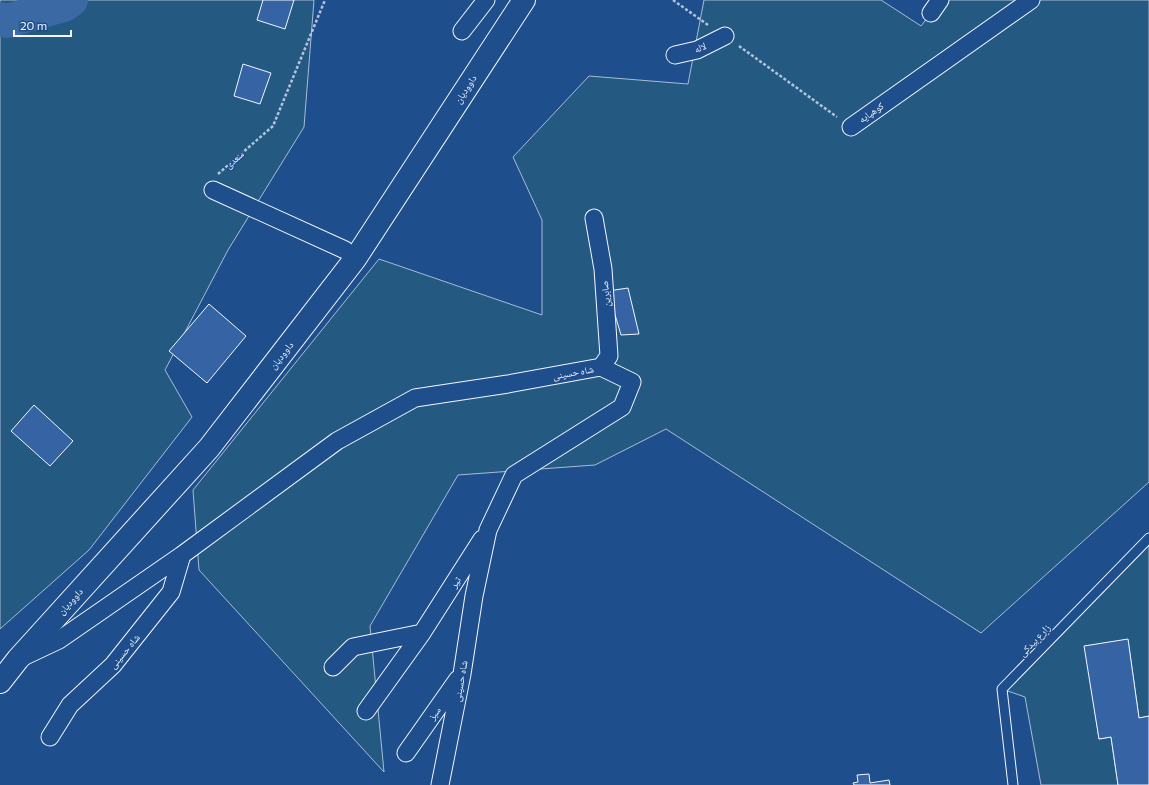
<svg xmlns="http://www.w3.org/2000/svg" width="1149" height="785" font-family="Commissioner,'Noto Naskh Arabic',sans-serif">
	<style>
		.green { fill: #245a82; stroke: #a8bbd7 }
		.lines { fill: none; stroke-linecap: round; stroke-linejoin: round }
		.river { stroke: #3b69a3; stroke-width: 34 }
		.building { fill: #3563a3; stroke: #f2f6ff }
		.lane-casing { stroke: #f2f6ff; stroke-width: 11 }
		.street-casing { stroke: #f2f6ff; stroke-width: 19 }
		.secondary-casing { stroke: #f2f6ff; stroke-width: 24 }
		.path { stroke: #b3c4dc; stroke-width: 2.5; stroke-dasharray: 3 2; stroke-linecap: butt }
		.lane { stroke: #1f4e8c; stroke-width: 9 }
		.street { stroke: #1f4e8c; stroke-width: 17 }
		.secondary { stroke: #1f4e8c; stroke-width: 22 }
		.labels { text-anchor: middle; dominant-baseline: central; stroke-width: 3; stroke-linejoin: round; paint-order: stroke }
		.street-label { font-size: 10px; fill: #f2f6ff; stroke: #1f4e8c }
	</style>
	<rect width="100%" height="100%" fill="#1f4e8c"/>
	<path class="green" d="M 0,0 L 314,0 L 304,127 L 228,250 L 165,370 L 192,417 L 89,550 L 0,629 Z
		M 704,0 L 881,0 L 921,26 L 931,13 L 948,0 L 1149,0 L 1149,482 L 981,633 L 666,429 L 595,465 L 458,475 L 370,626 L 384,772 L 199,570 L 193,490 L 379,259 L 542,315 L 542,220 L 513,157 L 589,76 L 688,84 Z
		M 1149,538 L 1149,716 L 1139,718 L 1128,640 L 1085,646 L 1099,739 L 1111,737 L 1118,785 L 1041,785 L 1025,697 L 1002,689 Z"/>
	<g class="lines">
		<path class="river" d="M 0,19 L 7,21 L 64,5 L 71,0"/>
	</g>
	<path class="building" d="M 263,0 L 294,0 L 285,29 L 257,20 Z
		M 243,64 L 271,73 L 260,104 L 234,96 Z
		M 628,288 L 639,334 L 621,335 L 608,291 Z
		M 209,304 L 246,336 L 207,383 L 169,351 Z
		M 34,405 L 73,441 L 50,466 L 11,431 Z
		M 1128,639 L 1139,718 L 1149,716 L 1149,785 L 1118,785 L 1111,737 L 1099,739 L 1084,646 Z
		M 869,774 L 870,783 L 889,780 L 890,785 L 854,785 L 853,783 L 858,782 L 857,775 Z"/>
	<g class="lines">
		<defs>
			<path id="lane" d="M 1013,785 L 1002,689 L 1149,538"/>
			<path id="street" d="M 931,13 L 940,0
				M 462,31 L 486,0
				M 675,55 L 697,50 L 725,36
				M 851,127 L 1031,0
				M 213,190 L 345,250
				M 594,218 L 603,269 L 609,356 L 601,367
				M 23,657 L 59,640 L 182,555 L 337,441 L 415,398 L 508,384 L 601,367 L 632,382 L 622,407 L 514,475 L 488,530 L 474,596 L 462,674 L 440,785
				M 333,667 L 353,647 L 422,633 L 482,539
				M 366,711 L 422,633
				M 50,737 L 70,705 L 113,665 L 171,592 L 182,555
				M 406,753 L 458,679"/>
			<path id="secondary" d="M 0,682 L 18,659 L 209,448 L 355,259 L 524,0"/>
		</defs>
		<use href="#lane" class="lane-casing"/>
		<use href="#street" class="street-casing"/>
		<use href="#secondary" class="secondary-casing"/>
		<path class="path" d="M 673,0 L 708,25
			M 739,46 L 837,117
			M 218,174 L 273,126 L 325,0"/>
		<use href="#lane" class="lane"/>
		<use href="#street" class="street"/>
		<use href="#secondary" class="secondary"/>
	</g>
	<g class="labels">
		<g class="street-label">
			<text transform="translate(700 47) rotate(-22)">لاله</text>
			<text transform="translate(465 89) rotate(-57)">داوودیان</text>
			<text transform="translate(871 112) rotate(-35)">کوهپایه</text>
			<text transform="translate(234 159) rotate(-41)">سعدی</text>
			<text transform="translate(605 294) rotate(-95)">صابرین</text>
			<text transform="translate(281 355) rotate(-52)">داوودیان</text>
			<text transform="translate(573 372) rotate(-10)">شاه حسینی</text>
			<text transform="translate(455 582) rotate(-57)">تیر</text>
			<text transform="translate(70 601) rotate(-48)">داوودیان</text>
			<text transform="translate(1034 640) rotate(-46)">زارع بیدکی</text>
			<text transform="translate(124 651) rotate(-50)">شاه حسینی</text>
			<text transform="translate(460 681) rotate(-80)">شاه حسینی</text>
			<text transform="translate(434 713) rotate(-55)">سبز</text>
		</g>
	</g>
	<path d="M14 30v6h57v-6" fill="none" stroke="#f2f6ff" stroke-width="2"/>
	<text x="20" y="30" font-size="12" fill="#f2f6ff" stroke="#1f4e8c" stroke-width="3" paint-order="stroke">20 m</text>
</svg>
